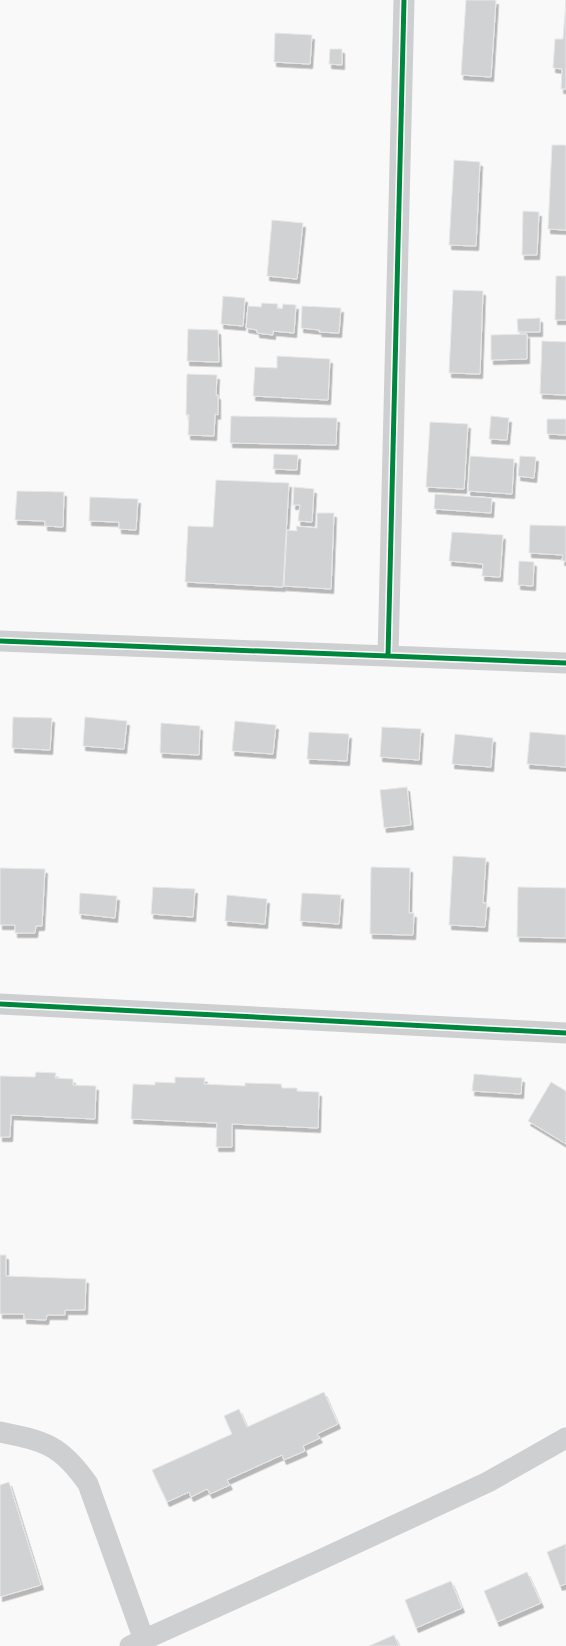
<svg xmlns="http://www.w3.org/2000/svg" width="566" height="1646" font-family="'Titillium Web',sans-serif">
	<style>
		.building { fill: #d0d2d3; stroke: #e8e8e8; filter: url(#shadow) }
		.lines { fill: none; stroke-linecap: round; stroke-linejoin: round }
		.street { stroke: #cecfd0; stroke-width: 21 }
		.cycleway-casing { stroke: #fff; stroke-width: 8 }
		.cycleway { stroke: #00873e; stroke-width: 5 }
	</style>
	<defs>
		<filter id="shadow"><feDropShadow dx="2.5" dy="4.5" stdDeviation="0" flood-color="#0004"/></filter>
	</defs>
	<rect width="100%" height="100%" fill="#f9f9f9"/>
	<path class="building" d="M 466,0 L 496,0 L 491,77 L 461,75 Z
		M 566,0 L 566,89 L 561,89 L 562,69 L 553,68 L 555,39 L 563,39 Z
		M 275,33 L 312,35 L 310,64 L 274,62 Z
		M 330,49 L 342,49 L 342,65 L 329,64 Z
		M 552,145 L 566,145 L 566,230 L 548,229 Z
		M 454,160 L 480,162 L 476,246 L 449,245 Z
		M 523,211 L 539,212 L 537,255 L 522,255 Z
		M 272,220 L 303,223 L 297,279 L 267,276 Z
		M 556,276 L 566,276 L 566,320 L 555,320 Z
		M 453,290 L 483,291 L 480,374 L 449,373 Z
		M 223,296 L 245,298 L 243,326 L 221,324 Z
		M 262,303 L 278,304 L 277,308 L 282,309 L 283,304 L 296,305 L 294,333 L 273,331 L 273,335 L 257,333 L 257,330 L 246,328 L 248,306 L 261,307 Z
		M 302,306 L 341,308 L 339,333 L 319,332 L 320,330 L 301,328 Z
		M 540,318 L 540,332 L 518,332 L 517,319 Z
		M 188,329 L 218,330 L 219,362 L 187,361 Z
		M 527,334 L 527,359 L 491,360 L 491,335 Z
		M 542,341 L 566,342 L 566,395 L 540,394 Z
		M 277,356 L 330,359 L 328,400 L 253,396 L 255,367 L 277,368 Z
		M 187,374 L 217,375 L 216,395 L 218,395 L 218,415 L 215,414 L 214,436 L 188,435 L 189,415 L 186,415 Z
		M 231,416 L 337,418 L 336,445 L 230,443 Z
		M 491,416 L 509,418 L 507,440 L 489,439 Z
		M 547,419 L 566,419 L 566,435 L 547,434 Z
		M 430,422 L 468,424 L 464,489 L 426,487 Z
		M 274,454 L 298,455 L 297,470 L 273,469 Z
		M 470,456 L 514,459 L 512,494 L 468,491 Z
		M 520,456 L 536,457 L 534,478 L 518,476 Z
		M 216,480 L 289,483 L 283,587 L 185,582 L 188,526 L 213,527 Z
		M 294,487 L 314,489 L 312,522 L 298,521 L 300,505 L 293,505 Z
		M 17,491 L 64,492 L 63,527 L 45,526 L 45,521 L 15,520 Z
		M 435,494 L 492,498 L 491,513 L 434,509 Z
		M 90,497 L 138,499 L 136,530 L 119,529 L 119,522 L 89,521 Z
		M 317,513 L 334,513 L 331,589 L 284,586 L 287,530 L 297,531 L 296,526 L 317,528 Z
		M 530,525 L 566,526 L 566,561 L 562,561 L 563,555 L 529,553 Z
		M 452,532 L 503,535 L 500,577 L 482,576 L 483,564 L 449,561 Z
		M 519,561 L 534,562 L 533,586 L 518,585 Z
		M 13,717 L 52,718 L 50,750 L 12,748 Z
		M 85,717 L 127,721 L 124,749 L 83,746 Z
		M 235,721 L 276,725 L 273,754 L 232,751 Z
		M 161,723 L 200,726 L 199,755 L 160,753 Z
		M 382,727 L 421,729 L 419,760 L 380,757 Z
		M 309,732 L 349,734 L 347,761 L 307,759 Z
		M 530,732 L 566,735 L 566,767 L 527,764 Z
		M 455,734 L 493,738 L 491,767 L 452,764 Z
		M 407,787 L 411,825 L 384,828 L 380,790 Z
		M 453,856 L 486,858 L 483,903 L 487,903 L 485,927 L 449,925 Z
		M 371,867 L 410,868 L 409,913 L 414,913 L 413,935 L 370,934 Z
		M 0,868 L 45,869 L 42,926 L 36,926 L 35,933 L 15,933 L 15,925 L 0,925 Z
		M 153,887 L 195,889 L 193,917 L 151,914 Z
		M 518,887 L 566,888 L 566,938 L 517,937 Z
		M 80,893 L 117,896 L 115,918 L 79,914 Z
		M 302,893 L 341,895 L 339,924 L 300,921 Z
		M 227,895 L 267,899 L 265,924 L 225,921 Z
		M 36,1072 L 56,1073 L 55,1078 L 73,1079 L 73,1085 L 96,1086 L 95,1119 L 11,1115 L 10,1137 L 0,1137 L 0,1076 L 35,1077 Z
		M 474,1074 L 522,1078 L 521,1094 L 472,1091 Z
		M 175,1077 L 205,1078 L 204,1084 L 245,1086 L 245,1083 L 281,1084 L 282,1088 L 297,1088 L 297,1091 L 319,1092 L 318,1128 L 232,1124 L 232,1147 L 216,1147 L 217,1123 L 131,1119 L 133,1084 L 155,1085 L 155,1082 L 175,1083 Z
		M 551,1082 L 566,1091 L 566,1144 L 528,1121 Z
		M 0,1255 L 6,1255 L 6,1276 L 86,1279 L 85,1310 L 65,1310 L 65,1315 L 47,1315 L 46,1320 L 24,1319 L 24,1314 L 0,1314 Z
		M 324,1392 L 338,1424 L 317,1434 L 320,1438 L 303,1446 L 305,1451 L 284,1460 L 282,1455 L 227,1480 L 230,1485 L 210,1494 L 207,1489 L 191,1497 L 189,1492 L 167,1502 L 152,1470 L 232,1434 L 224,1416 L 239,1409 L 247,1427 Z
		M 9,1482 L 41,1585 L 0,1597 L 0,1485 Z
		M 566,1544 L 566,1584 L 560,1586 L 547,1552 Z
		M 527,1572 L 541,1603 L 497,1622 L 484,1591 Z
		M 451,1581 L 462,1608 L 416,1628 L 405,1600 Z
		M 394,1635 L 399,1646 L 369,1646 Z"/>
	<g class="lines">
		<path class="street" d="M 0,641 L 566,663
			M 388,656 L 404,0
			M 0,1004 L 566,1033
			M 0,1432 C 45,1441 61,1445 88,1484 L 144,1640
			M 130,1646 L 320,1560 L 488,1482 L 566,1438"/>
		<defs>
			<path id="cycleway" d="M 0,641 L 566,663
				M 388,656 L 404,0
				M 0,1004 L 566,1033"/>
		</defs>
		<use href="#cycleway" class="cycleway-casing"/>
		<use href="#cycleway" class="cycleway"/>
	</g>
</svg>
